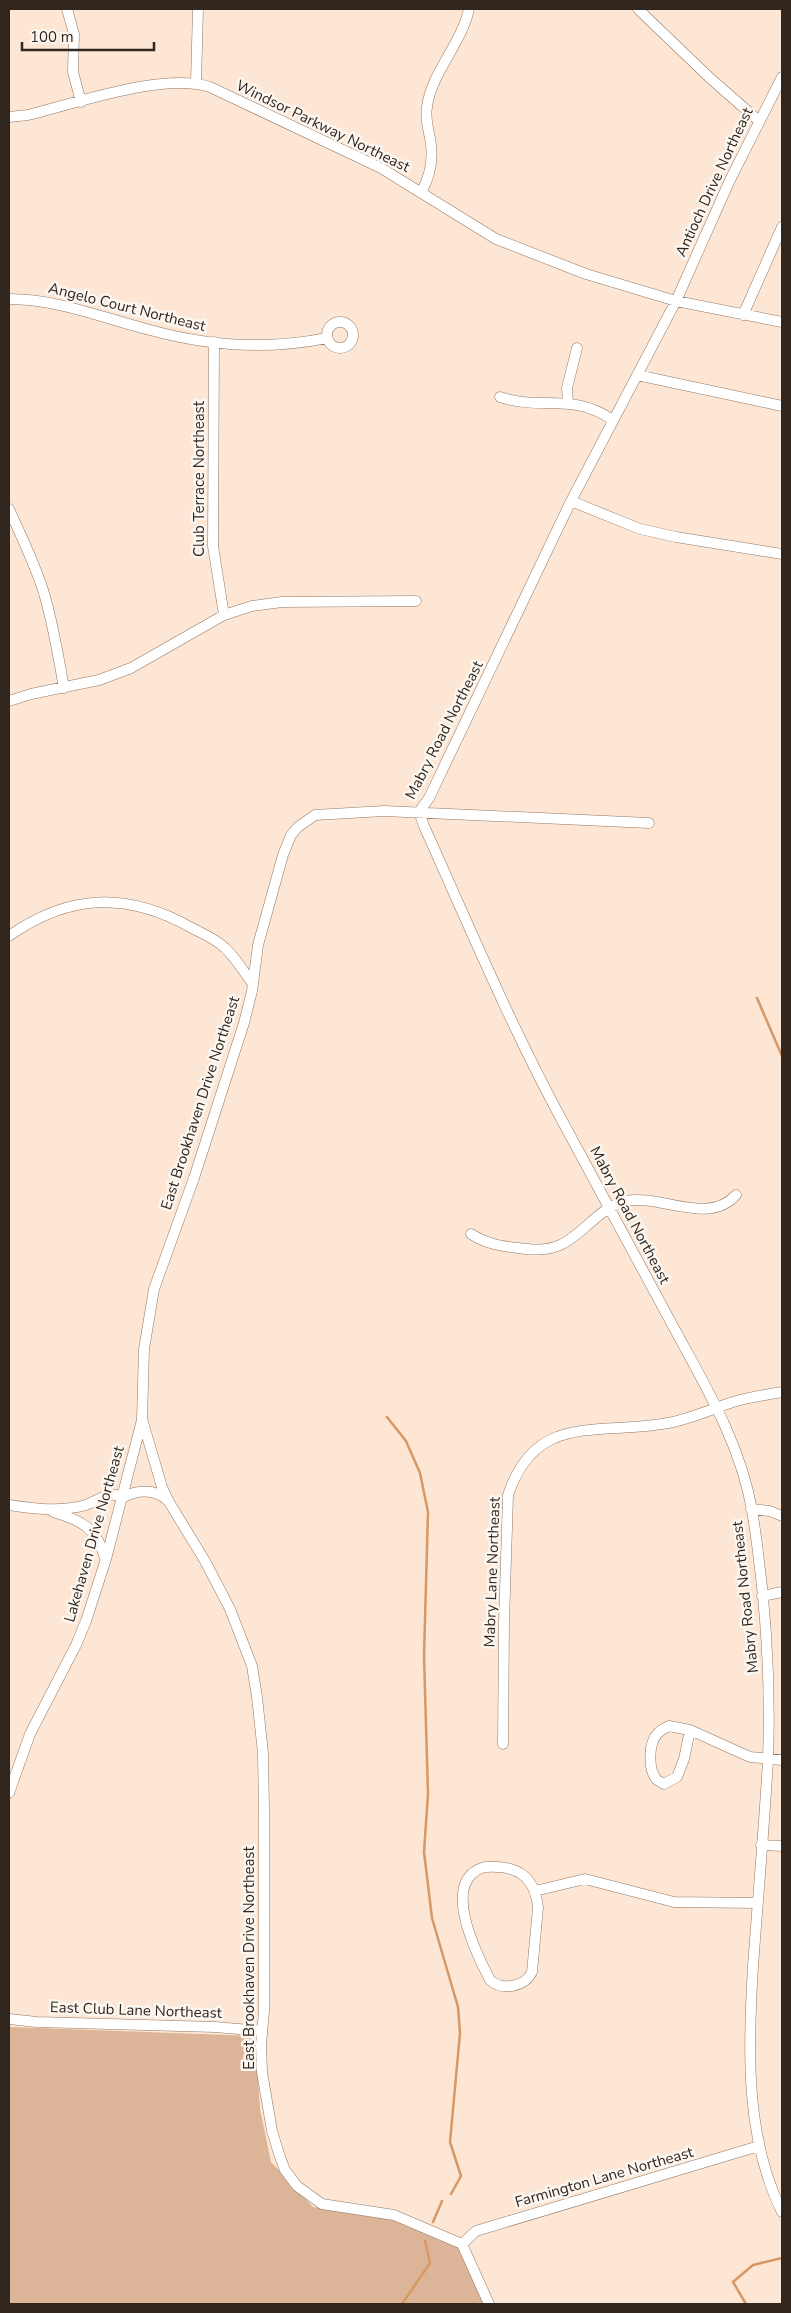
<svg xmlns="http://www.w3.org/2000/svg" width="791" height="2313" font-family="'Nunito Sans',sans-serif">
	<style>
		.green { fill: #dcb497 }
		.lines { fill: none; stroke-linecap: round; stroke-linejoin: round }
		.stream { stroke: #d79865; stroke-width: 2.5 }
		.minor-casing { stroke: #927864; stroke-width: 11 }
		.minor { stroke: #fff; stroke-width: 10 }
		.labels { text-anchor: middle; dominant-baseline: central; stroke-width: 5; stroke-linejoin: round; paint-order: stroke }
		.street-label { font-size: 15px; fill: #30261e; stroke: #fdf7f2 }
	</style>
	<rect width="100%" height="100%" fill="#fde6d4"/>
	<path class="green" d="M 9,2027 L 255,2036 L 260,2109 L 271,2162 L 313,2207 L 394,2218 L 459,2238 L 485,2304 L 9,2304 Z"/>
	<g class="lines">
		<path class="stream" d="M 757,998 L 782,1056
			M 387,1417 L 406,1441 L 420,1473 L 428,1512 L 424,1656 L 428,1794 L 424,1852 L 432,1918 L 458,2007 L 460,2033 L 450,2142 L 461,2176 L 451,2194
			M 433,2222 L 442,2201
			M 402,2304 L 430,2263 L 425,2241
			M 746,2304 L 733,2282 L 753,2265 L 782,2258"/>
		<defs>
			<path id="minor" d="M 67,9 L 74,34 L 73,72 L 81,102
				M 638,9 L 711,79 L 759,121
				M 196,82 L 198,9
				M 9,117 L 28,115 C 77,103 163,72 210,87 L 381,168 L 496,239 L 586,274 L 676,301 L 782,322
				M 421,193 C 431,175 434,158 430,138 C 428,128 425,118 427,107 C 431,73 462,43 469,9
				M 9,299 C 58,299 103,318 150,330 C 208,346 268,350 327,338
				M 743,315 L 782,227
				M327 335a13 13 0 1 1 26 0a13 13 0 1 1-26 0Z
				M 214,342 L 213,546 L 224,615
				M 637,375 L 782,406
				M 500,397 C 542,411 571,392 613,420
				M 568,403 L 567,388 L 577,348
				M 571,501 L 640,529 L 676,537 L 782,554
				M 9,509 C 21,536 34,562 43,590 C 53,622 58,655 64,688
				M 9,701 L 31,694 L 99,680 L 131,668 L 224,615 L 252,606 L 282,602 L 416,601
				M 419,812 L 424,826 C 469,926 512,1029 565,1126 C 601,1194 638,1261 674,1328 C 706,1387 740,1443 752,1510 C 765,1592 771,1677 768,1760 C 764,1829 758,1898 753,1966 C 748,2048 745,2138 782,2212
				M 419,812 L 429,798 L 571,501 L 676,301 L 730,180 L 782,77
				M 9,936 C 70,893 128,892 192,928 C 203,934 216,939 225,948 C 236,958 244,972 253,984
				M 471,1234 C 487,1244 500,1246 518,1248 C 532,1250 546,1251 560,1245 C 582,1236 599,1207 626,1201 C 661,1194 708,1226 736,1195
				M 122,1498 C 136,1490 154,1488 167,1500
				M 9,1505 C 35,1509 60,1512 86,1505 C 97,1501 112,1489 122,1498
				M 751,1509 L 770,1511 L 782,1516
				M 53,1512 C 81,1520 97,1528 105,1558
				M 762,1596 L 782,1592
				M 669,1726 L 690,1730 L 684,1759 L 677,1777 L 664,1784 L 657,1780 C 648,1770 648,1743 658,1733 C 661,1730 665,1728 669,1726 Z
				M 690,1730 L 750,1757 L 782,1760
				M 503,1744 L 504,1623 L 508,1495 C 536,1411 599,1436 668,1423 C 690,1419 712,1409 733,1402 C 749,1397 766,1395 782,1392
				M 9,1793 L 30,1734 L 76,1645 L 86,1621 L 106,1559 L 142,1420
				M 761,1845 L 782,1846
				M 485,1867 C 516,1865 535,1875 538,1908 L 532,1972 C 525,1987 502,1991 490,1980 C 476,1953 439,1879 485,1867 Z
				M 535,1891 L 585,1879 L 674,1902 L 756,1903
				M 9,2019 L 37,2022 L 215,2027 L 262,2031
				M 462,2244 L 476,2231 L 759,2146
				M 489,2304 L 462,2244 L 394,2215 L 322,2204 L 297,2186 L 285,2170 L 280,2157 L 272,2131 L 262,2072 L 261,2045 L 264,2011 L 264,1810 L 263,1753 L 257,1697 L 252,1666 L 230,1609 L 205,1561 L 169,1502 L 162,1487 L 142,1419 L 144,1349 L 154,1289 L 194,1178 L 244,1023 L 252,991 L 258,945 L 283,855 L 291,835 L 298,827 L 315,815 L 384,811 L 649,823"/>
		</defs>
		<use href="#minor" class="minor-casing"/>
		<use href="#minor" class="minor"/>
	</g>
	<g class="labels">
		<g class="street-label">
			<text transform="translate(323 126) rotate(26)">Windsor Parkway Northeast</text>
			<text transform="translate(714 182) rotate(-65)">Antioch Drive Northeast</text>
			<text transform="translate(127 307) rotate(14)">Angelo Court Northeast</text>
			<text transform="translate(199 479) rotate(-90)">Club Terrace Northeast</text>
			<text transform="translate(444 730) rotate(-63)">Mabry Road Northeast</text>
			<text transform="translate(200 1103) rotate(-72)">East Brookhaven Drive Northeast</text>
			<text transform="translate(630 1215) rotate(62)">Mabry Road Northeast</text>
			<text transform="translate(94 1534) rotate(-74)">Lakehaven Drive Northeast</text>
			<text transform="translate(492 1572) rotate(-88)">Mabry Lane Northeast</text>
			<text transform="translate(745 1597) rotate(-96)">Mabry Road Northeast</text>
			<text transform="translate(249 1958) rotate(-90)">East Brookhaven Drive Northeast</text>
			<text transform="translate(136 2010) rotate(2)">East Club Lane Northeast</text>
			<text transform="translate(604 2177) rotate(-16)">Farmington Lane Northeast</text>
		</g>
	</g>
	<rect width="791" height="2313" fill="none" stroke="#30261e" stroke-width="20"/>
	<path d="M22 42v8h132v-8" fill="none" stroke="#30261e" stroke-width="2.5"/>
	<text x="30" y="42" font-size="15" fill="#30261e" stroke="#fdf7f2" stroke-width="4" paint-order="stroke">100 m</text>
</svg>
